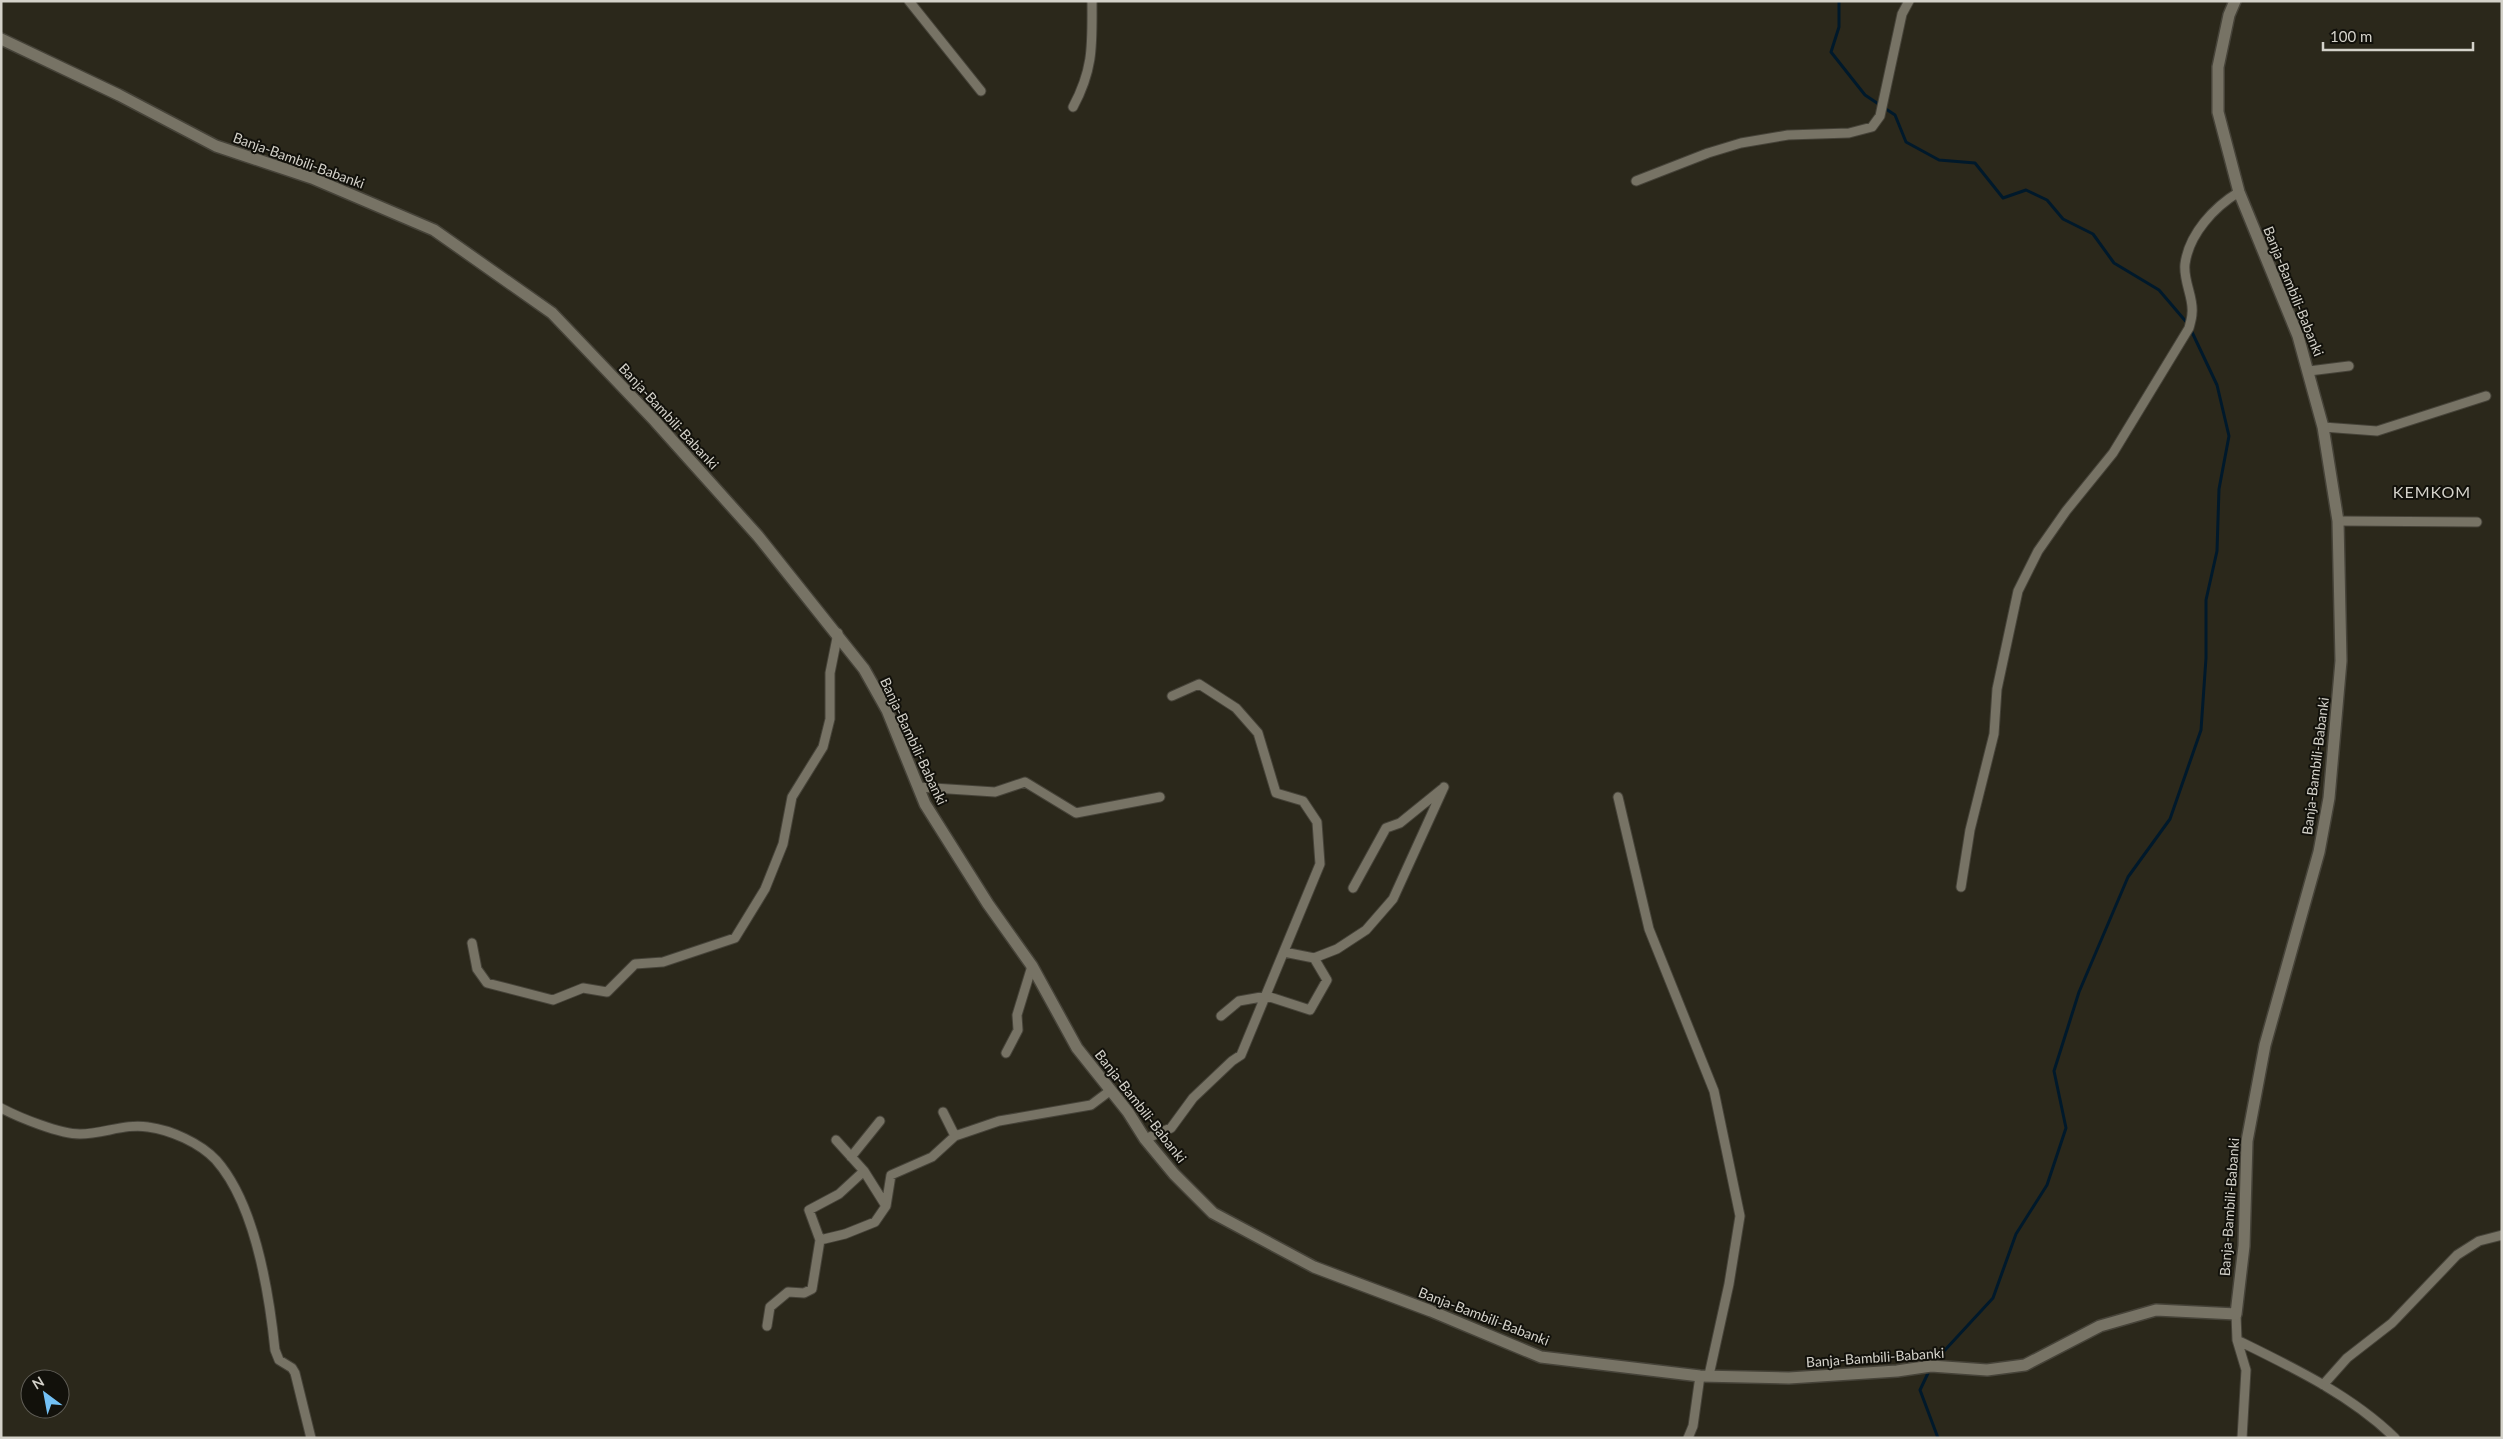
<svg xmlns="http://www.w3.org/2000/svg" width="2503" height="1439" font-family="Lato,sans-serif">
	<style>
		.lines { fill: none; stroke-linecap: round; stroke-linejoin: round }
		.stream { stroke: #00192b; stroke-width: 3 }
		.minor-casing { stroke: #464339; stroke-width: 11 }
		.tertiary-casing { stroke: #464339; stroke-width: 14 }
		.minor { stroke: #777365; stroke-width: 9 }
		.tertiary { stroke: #777365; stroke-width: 11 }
		.labels { text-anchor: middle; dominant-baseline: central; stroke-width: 4; stroke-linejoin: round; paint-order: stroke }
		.street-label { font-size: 14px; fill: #d4d2ca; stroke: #12110b }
		.quarter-label { font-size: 16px; letter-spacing: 1px; fill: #d4d2ca; stroke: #12110b }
	</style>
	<rect width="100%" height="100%" fill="#2b281b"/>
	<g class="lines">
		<path class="stream" d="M 1839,1 L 1839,27 L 1831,52 L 1865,95 L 1895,115 L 1906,142 L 1939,160 L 1975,163 L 2003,198 L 2026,190 L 2047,200 L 2063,219 L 2093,234 L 2114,263 L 2159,290 L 2188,324
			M 1933,1363 L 1993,1298 L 2016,1234 L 2047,1185 L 2066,1128 L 2054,1071 L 2079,992 L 2128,877 L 2170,819 L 2201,730 L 2206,658 L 2206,600 L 2217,551 L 2219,489 L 2229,436 L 2217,385 L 2191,330
			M 1930,1369 L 1920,1390 L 1938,1438"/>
		<defs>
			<path id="minor" d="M 909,1 L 981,91
				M 1073,107 C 1094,68 1092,44 1092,1
				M 1636,181 L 1708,153 L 1741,143 L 1788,135 L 1849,133 L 1872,127 L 1880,116 L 1902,14 L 1909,1
				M 2309,371 L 2349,366
				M 2323,427 L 2377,431 L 2486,396
				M 2338,521 L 2477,522
				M 918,787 L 995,792 L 1025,782 L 1076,813 L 1160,797
				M 1618,797 L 1649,929 L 1714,1091 L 1740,1216 L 1729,1284 L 1709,1375
				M 1961,887 L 1970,830 L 1994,734 L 1997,689 L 2018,591 L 2038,551 L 2066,511 L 2113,453 L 2189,328 C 2190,324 2192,318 2192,313 C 2194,298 2183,281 2185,264 C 2189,234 2214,207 2239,192
				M 1353,888 L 1386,828 L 1400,823 L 1442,789
				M 472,943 L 477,969 L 487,983 L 553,1000 L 583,988 L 607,992 L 635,964 L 663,962 L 735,938 L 765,889 L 783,844 L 792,797 L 823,747 L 830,719 L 830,673 L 838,633
				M 1314,958 L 1337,949 L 1366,930 L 1393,899 L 1444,787
				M 1221,1016 L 1239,1001 L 1267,996 L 1310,1010 L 1327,980 L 1314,958 L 1284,952
				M 1006,1053 L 1018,1030 L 1017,1015 L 1032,966
				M 1,1108 C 20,1118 60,1134 80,1134 C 103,1134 126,1123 148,1127 C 171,1130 200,1143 216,1160 C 255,1204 269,1292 275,1350 L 279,1360 L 292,1368 L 295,1373 L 311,1438
				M 943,1112 L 955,1136 L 999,1121 L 1091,1105 L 1111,1090
				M 1145,1139 L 1171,1128 L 1193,1098 L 1232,1061 L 1241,1055 L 1320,864 L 1317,822 L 1303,801 L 1276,793 L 1258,733 L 1236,708 L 1199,684 L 1172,696
				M 836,1140 L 864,1171 L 886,1206 L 891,1175 L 932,1157 L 955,1136
				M 851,1157 L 880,1121
				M 864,1171 L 839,1194 L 809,1210 L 820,1240 L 845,1234 L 875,1222 L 886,1206
				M 2236,1314 L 2237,1340 L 2246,1370 L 2242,1438
				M 767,1326 L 770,1307 L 788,1292 L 804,1293 L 812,1289 L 820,1240
				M 2237,1340 C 2292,1367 2351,1395 2395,1438
				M 2323,1385 L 2347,1358 L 2392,1323 L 2457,1255 L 2479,1241 L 2502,1235
				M 1688,1438 L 1693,1426 L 1700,1376"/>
			<path id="tertiary" d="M 1,39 L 119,95 L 216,146 L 312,178 L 434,230 L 552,313 L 655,421 L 758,536 L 864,669 L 887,710 L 925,804 L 988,904 L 1032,966 L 1077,1048 L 1128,1112 L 1145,1139 L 1174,1174 L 1213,1213 L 1314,1267 L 1431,1311 L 1541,1357 L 1700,1376 L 1789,1378 L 1897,1371 L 1931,1366 L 1987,1370 L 2025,1365 L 2100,1326 L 2156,1310 L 2236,1314 L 2244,1246 L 2247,1141 L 2265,1045 L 2319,852 L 2329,798 L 2341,661 L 2338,521 L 2323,427 L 2298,336 L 2239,192 L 2218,112 L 2218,67 L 2229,15 L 2235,1"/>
		</defs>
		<use href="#minor" class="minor-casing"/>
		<use href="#tertiary" class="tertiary-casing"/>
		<use href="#minor" class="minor"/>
		<use href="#tertiary" class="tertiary"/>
	</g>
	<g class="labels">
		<g class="street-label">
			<text transform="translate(299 160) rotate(20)">Banja-Bambili-Babanki</text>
			<text transform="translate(2294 291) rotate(68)">Banja-Bambili-Babanki</text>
			<text transform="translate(669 416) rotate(47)">Banja-Bambili-Babanki</text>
			<text transform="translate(914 741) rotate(65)">Banja-Bambili-Babanki</text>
			<text transform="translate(2315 766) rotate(-83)">Banja-Bambili-Babanki</text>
			<text transform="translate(1141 1106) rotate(52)">Banja-Bambili-Babanki</text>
			<text transform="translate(2229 1207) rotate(-86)">Banja-Bambili-Babanki</text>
			<text transform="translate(1484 1316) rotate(21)">Banja-Bambili-Babanki</text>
			<text transform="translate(1875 1357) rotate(-4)">Banja-Bambili-Babanki</text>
		</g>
		<g class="quarter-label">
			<text x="2432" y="491">KEMKOM</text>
		</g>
	</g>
	<rect width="2503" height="1439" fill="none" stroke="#d4d2ca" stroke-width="5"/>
	<g transform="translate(45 1394) rotate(328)"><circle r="24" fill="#12110b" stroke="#605e57"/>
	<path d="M0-4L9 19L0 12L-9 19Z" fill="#73c1f5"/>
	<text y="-8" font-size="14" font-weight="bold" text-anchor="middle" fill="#d4d2ca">N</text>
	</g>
	<path d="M2323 42v8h150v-8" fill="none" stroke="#d4d2ca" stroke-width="2.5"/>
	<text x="2330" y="42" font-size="15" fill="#d4d2ca" stroke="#12110b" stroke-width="4" paint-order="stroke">100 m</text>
</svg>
